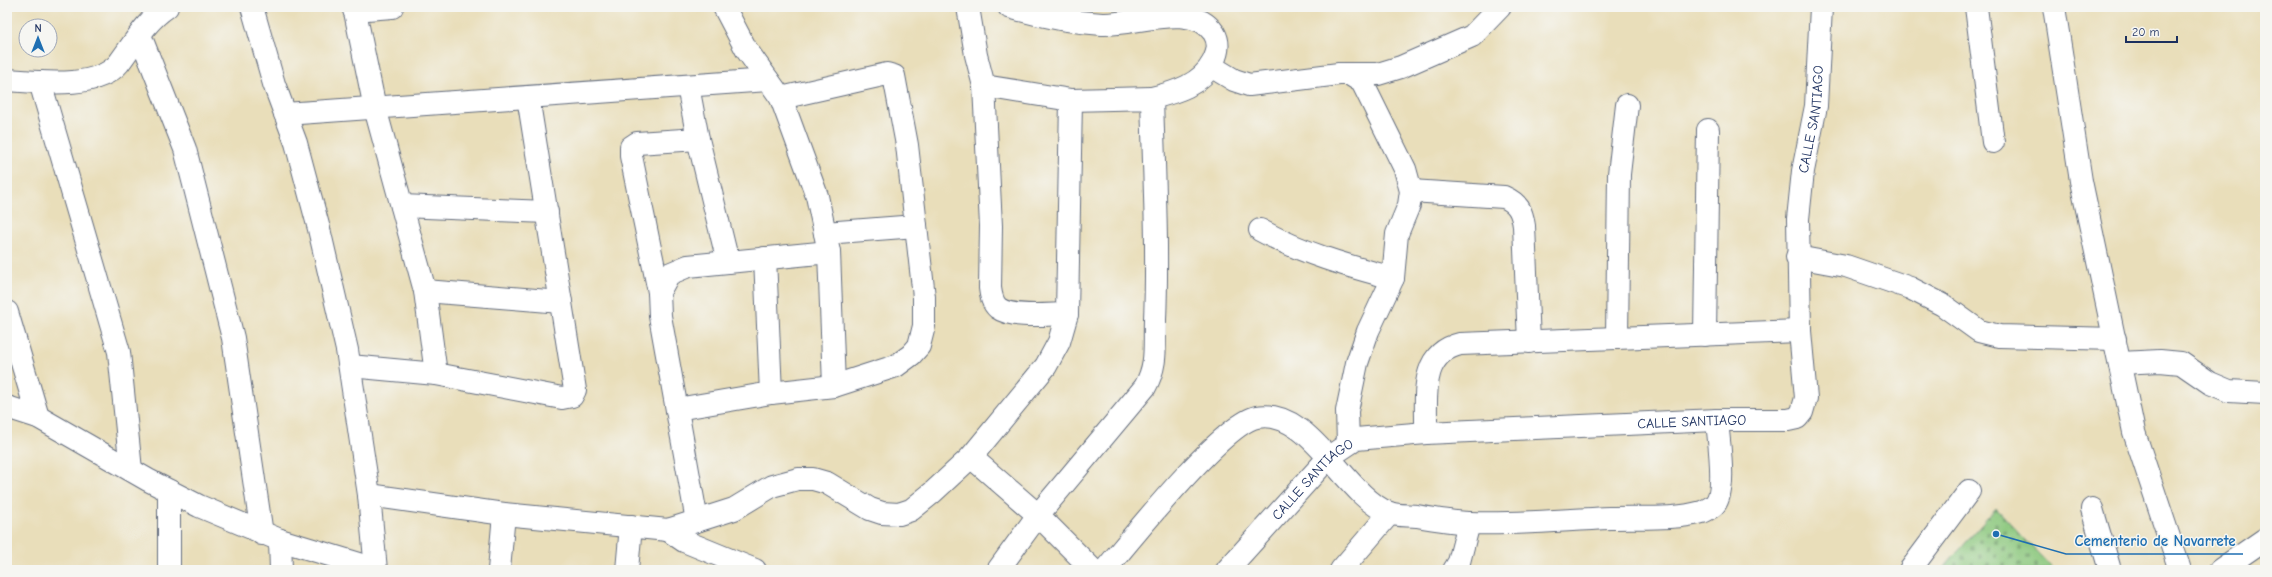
<svg xmlns="http://www.w3.org/2000/svg" width="2272" height="577" font-family="'Comic Neue',sans-serif">
	<style>
		.cemetery { fill: url(#cemetery-stones); stroke: #547c6e }
		.lines { fill: none; stroke-linecap: round; stroke-linejoin: round }
		.minor-casing { stroke: #636c7e; stroke-width: 24 }
		.minor { stroke: #fff; stroke-width: 22 }
		.labels { text-anchor: middle; dominant-baseline: central; stroke-width: 3; stroke-linejoin: round; paint-order: stroke }
		.street-label { font-size: 14px; fill: #1b2f5e; stroke: #f6f6f2 }
		.leader { fill: none; stroke: #1f6fb2; stroke-width: 1.5 }
		.callout-dot { fill: #1f6fb2; stroke: #f6f6f2; stroke-width: 1.5 }
		.callout-label { font-size: 15px; text-anchor: middle; font-weight: bold; fill: #1f6fb2; stroke: #f6f6f2; stroke-width: 3; stroke-linejoin: round; paint-order: stroke }
	</style>
	<defs>
		<pattern id="cemetery-stones" width="16" height="16" patternUnits="userSpaceOnUse"><rect width="16" height="16" fill="#8cc87e"/><path d="M2 7V4a2 2 0 0 1 4 0v3zM10 15v-3a2 2 0 0 1 4 0v3z" fill="#72a36a"/></pattern>
	</defs>
	<rect width="100%" height="100%" fill="#f6f6f2"/>
	<filter id="ink" filterUnits="userSpaceOnUse"><feTurbulence type="fractalNoise" baseFrequency=".025" numOctaves="2"/><feDisplacementMap in="SourceGraphic" scale="8" xChannelSelector="R" yChannelSelector="G"/><feConvolveMatrix kernelMatrix="1 2 1 2 8 2 1 2 1" color-interpolation-filters="sRGB"/></filter>
	<filter id="wash" filterUnits="userSpaceOnUse"><feTurbulence type="fractalNoise" baseFrequency=".012" numOctaves="4" result="noise"/><feDisplacementMap in="SourceGraphic" scale="16" xChannelSelector="R" yChannelSelector="G"/><feGaussianBlur stdDeviation="0.9" result="paint"/><feColorMatrix in="noise" values="0 0 0 0 0 0 0 0 0 0 0 0 0 0 0 0 0 1.4 0 .05"/><feComposite in="paint" operator="in"/></filter>
	<g filter="url(#wash)">
		<rect width="100%" height="100%" fill="#e9deba"/>
		<path class="cemetery" d="M 1996,508 L 2052,568 L 2052,570 L 1942,570 Z"/>
	</g>
	<g filter="url(#ink)">
		<g class="lines">
			<defs>
				<g id="minor">
					<path d="M 252,7 L 274,84 L 296,143 L 319,229 L 347,350 L 369,495 L 376,570"/>
					<path d="M 354,7 L 375,108 L 425,291 L 436,374"/>
					<path d="M 724,7 L 746,49 L 781,98 L 817,196 L 829,252 L 834,386"/>
					<path d="M 1009,7 C 1040,16 1070,22 1102,24 C 1133,26 1192,0 1214,33 C 1220,43 1218,52 1213,62 C 1201,85 1176,92 1152,98"/>
					<path d="M 1976,7 L 1993,142"/>
					<path d="M 2054,7 L 2081,181 L 2134,432 L 2180,570"/>
					<path d="M 354,10 L 392,7"/>
					<path d="M 140,35 L 185,149 L 233,338 L 262,534"/>
					<path d="M 1211,66 L 1234,80 L 1249,85 L 1339,74 L 1378,74 L 1401,67 L 1472,36 L 1500,7"/>
					<path d="M 7,80 C 38,82 97,90 119,63 C 134,43 146,21 167,7"/>
					<path d="M 40,82 L 119,352 L 131,470"/>
					<path d="M 688,86 L 698,139 L 728,262"/>
					<path d="M 984,86 L 991,226 L 990,288 C 991,295 992,303 998,308 C 1013,319 1050,314 1067,314"/>
					<path d="M 285,114 L 768,80"/>
					<path d="M 1411,191 L 1504,197 C 1518,203 1522,211 1524,226 L 1529,342"/>
					<path d="M 402,206 L 547,212"/>
					<path d="M 1260,230 C 1302,253 1347,266 1393,278"/>
					<path d="M 825,233 L 916,226"/>
					<path d="M 1797,257 L 1846,266 L 1910,288 L 1943,305 L 1979,331 L 1999,336 L 2115,339"/>
					<path d="M 765,258 L 771,393"/>
					<path d="M 425,291 L 561,302"/>
					<path d="M 659,292 L 669,274 L 688,266 L 829,252"/>
					<path d="M 7,312 L 38,417"/>
					<path d="M 1705,335 L 1708,130"/>
					<path d="M 1617,338 L 1619,174 L 1627,105"/>
					<path d="M 2120,363 L 2160,361 L 2181,363 L 2210,383 L 2229,391 L 2265,393"/>
					<path d="M 350,366 L 436,374 L 562,398 L 572,396 L 575,390 L 528,97"/>
					<path d="M 7,407 L 38,417 L 148,480 L 199,506 L 280,540 L 376,569"/>
					<path d="M 677,409 L 771,393 L 834,386 L 896,366 L 911,355 L 919,346 L 924,326 L 924,297 L 907,145 L 894,76 L 887,74 L 781,98"/>
					<path d="M 1426,433 C 1427,399 1418,354 1460,344 L 1800,331"/>
					<path d="M 1348,442 L 1347,411 L 1357,363 L 1368,331 L 1393,278 L 1397,234 L 1409,205 L 1411,191 L 1405,169 L 1362,82 L 1349,74"/>
					<path d="M 971,457 L 1038,515 L 1093,570"/>
					<path d="M 369,495 L 504,514 L 668,530 L 734,509 L 772,486 L 798,479 L 813,479 L 827,483 L 870,509 L 882,513 L 899,514 L 911,510 L 932,493 L 971,457 L 1046,366 L 1059,342 L 1067,314 L 1071,100 L 984,86 L 976,55 L 968,7"/>
					<path d="M 2092,509 L 2110,570"/>
					<path d="M 697,521 L 660,316 L 659,292 L 631,156 L 631,147 L 637,143 L 698,139"/>
					<path d="M 668,530 L 684,541 L 755,570"/>
					<path d="M 280,540 L 281,570"/>
					<path d="M 169,570 L 169,491"/>
					<path d="M 499,570 L 504,514"/>
					<path d="M 627,570 L 631,526"/>
					<path d="M 998,570 L 1038,515 L 1145,387 C 1158,364 1154,345 1155,320 C 1158,246 1154,172 1152,98 L 1071,100"/>
					<path d="M 1105,570 C 1131,539 1222,424 1257,417 C 1310,407 1344,495 1389,513 C 1397,516 1408,515 1417,516 C 1434,519 1452,522 1469,523 C 1515,525 1563,520 1610,518 C 1638,517 1675,520 1702,512 C 1705,511 1710,508 1713,506 C 1728,494 1718,438 1717,420"/>
					<path id="s1" d="M 1227,570 L 1329,457 L 1356,439 L 1426,433 L 1717,420 L 1788,420 L 1797,418 L 1802,412 L 1806,398 L 1800,331 L 1798,219 L 1803,171 L 1816,106 L 1821,7"/>
					<path d="M 1341,570 L 1390,513"/>
					<path d="M 1454,570 L 1459,562 L 1469,523"/>
					<path d="M 1910,570 L 1969,491"/>
					<path d="M 2220,570 L 2265,539"/>
				</g>
			</defs>
			<use href="#minor" class="minor-casing"/>
			<use href="#minor" class="minor"/>
		</g>
	</g>
	<g class="labels">
		<g class="street-label">
			<text stroke="none"><textPath href="#s1" startOffset="929">CALLE SANTIAGO</textPath></text>
			<text stroke="none"><textPath href="#s1" startOffset="521">CALLE SANTIAGO</textPath></text>
			<text stroke="none"><textPath href="#s1" startOffset="125">CALLE SANTIAGO</textPath></text>
		</g>
	</g>
	<path class="leader" d="M1996 534L2066 554H2243"/>
	<circle class="callout-dot" cx="1996" cy="534" r="4"/>
	<g class="callout-label">
		<text x="2155" y="546">Cementerio de Navarrete</text>
	</g>
	<rect width="2272" height="577" fill="none" stroke="#f6f6f2" stroke-width="24"/>
	<g transform="translate(38 38)"><circle r="19" fill="#f6f6f2" stroke="#9ea6b7"/>
	<path d="M0-3L7 15L0 10L-7 15Z" fill="#1f6fb2"/>
	<text y="-6" font-size="11" font-weight="bold" text-anchor="middle" fill="#1b2f5e">N</text>
	</g>
	<path d="M2126 36v6h51v-6" fill="none" stroke="#1b2f5e" stroke-width="2"/>
	<text x="2132" y="36" font-size="12" fill="#1b2f5e" stroke="#f6f6f2" stroke-width="3" paint-order="stroke">20 m</text>
</svg>
